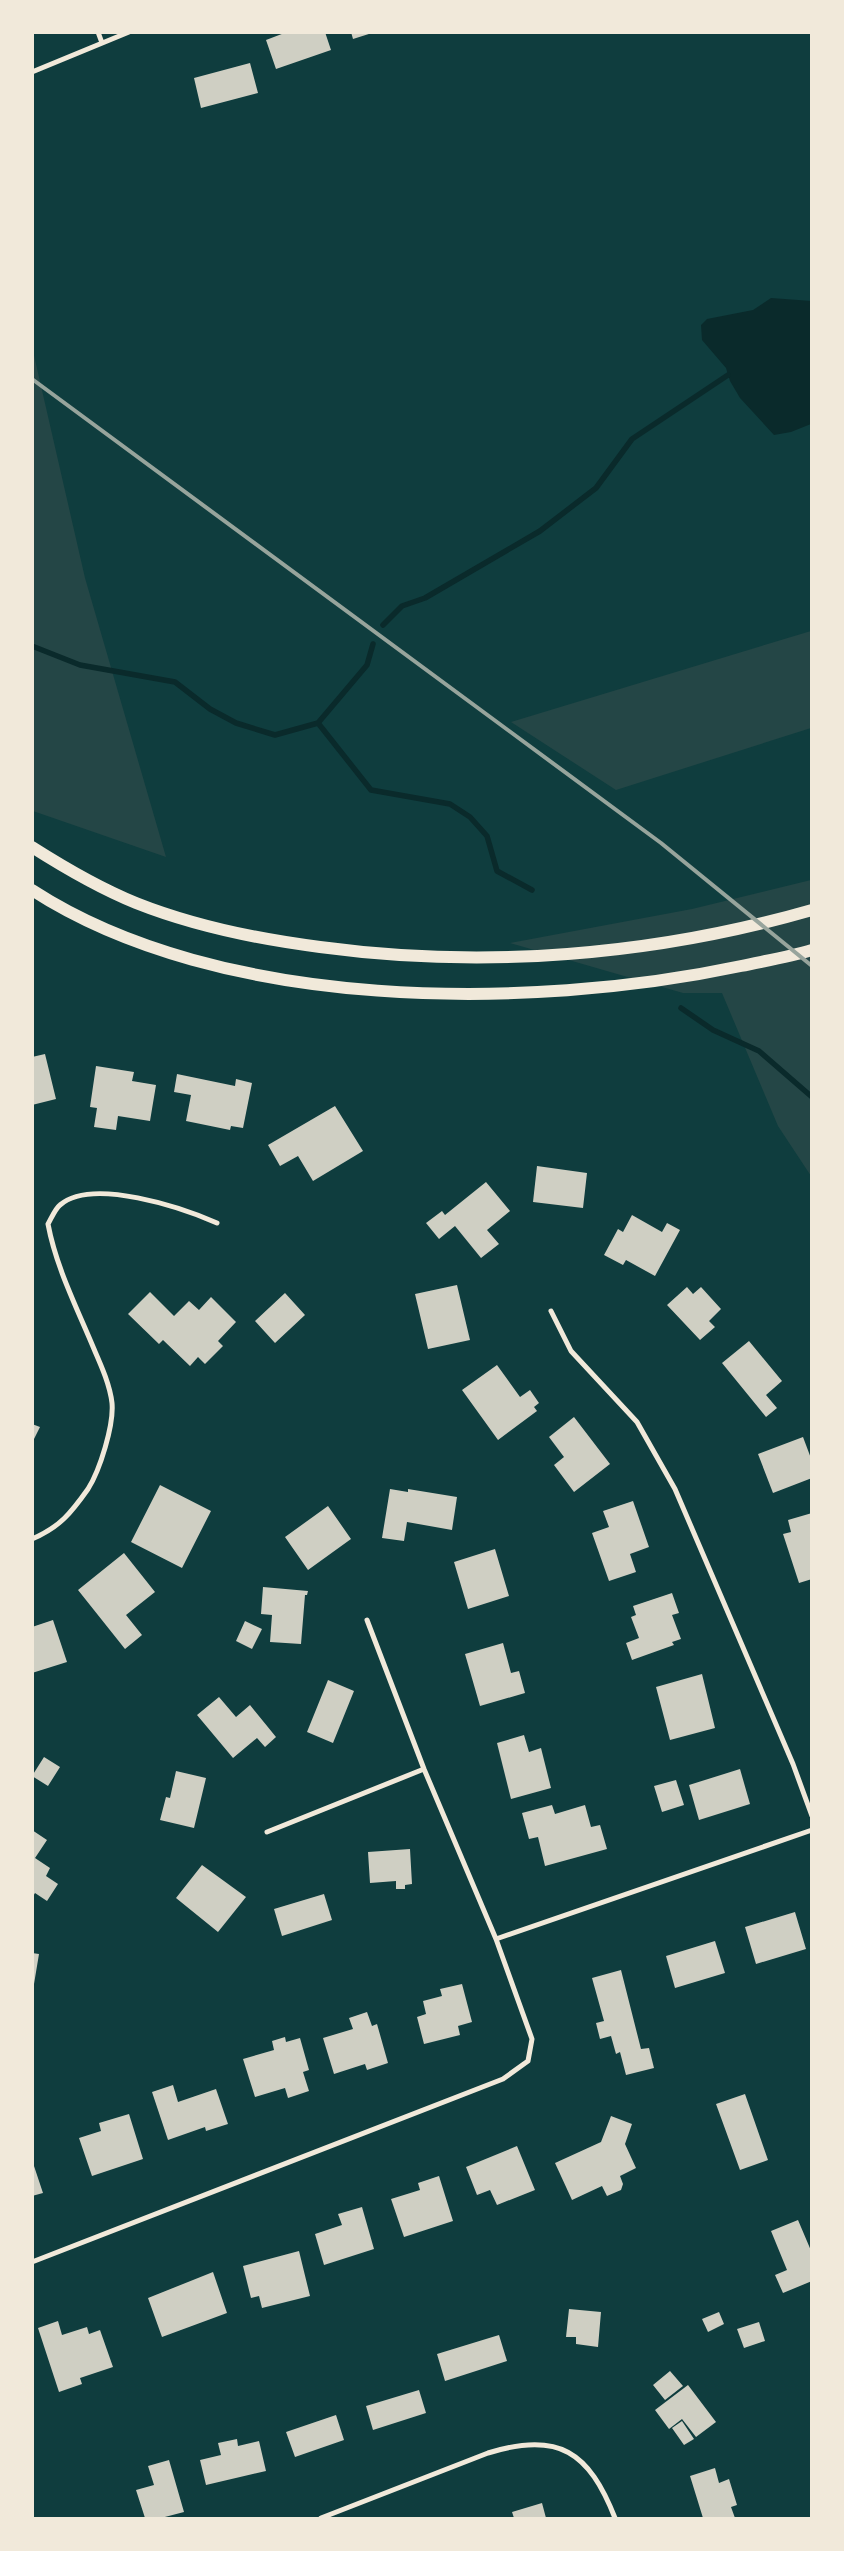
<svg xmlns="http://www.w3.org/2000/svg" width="844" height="2551" font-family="'Golos Text',sans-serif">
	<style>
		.green { fill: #244646 }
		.water { fill: #0a2a2b }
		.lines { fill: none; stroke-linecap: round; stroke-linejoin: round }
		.stream { stroke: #0a2a2b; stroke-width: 5.5 }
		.building { fill: #cfcfc3 }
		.minor { stroke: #f1e9da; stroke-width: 5 }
		.primary { stroke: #f1e9da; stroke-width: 12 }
		.rail { stroke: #97a49c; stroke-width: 4 }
	</style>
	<rect width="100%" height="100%" fill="#0f3d3e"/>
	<path class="green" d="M 33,351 L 85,578 L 166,857 L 33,811 Z
		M 811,631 L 811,728 L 616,790 L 511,722 Z
		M 811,880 L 811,1176 L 778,1126 L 722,993 L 683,993 L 510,943 L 692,909 Z"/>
	<path class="water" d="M 771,298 L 812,301 L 811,424 L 791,432 L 774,435 L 740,398 L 730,381 L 726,368 L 702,340 L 701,325 L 707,319 L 753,310 Z"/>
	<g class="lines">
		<path class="stream" d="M 383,625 L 402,606 L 425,598 L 540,531 L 596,488 L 632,439 L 728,375
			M 32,646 L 80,665 L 175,682 L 210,709 L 236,723 L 275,735 L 318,723
			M 318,723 L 371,790 L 450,804 L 470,817 L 487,836 L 497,871 L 532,890
			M 318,723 L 367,665 L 373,644
			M 681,1008 L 713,1030 L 759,1051 L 812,1097"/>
	</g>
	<path class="building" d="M 287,32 L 325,32 L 331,50 L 276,69 L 266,40 Z
		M 351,32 L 372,32 L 372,33 L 353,39 Z
		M 250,63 L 258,93 L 201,108 L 194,78 Z
		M 45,1054 L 56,1099 L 32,1105 L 32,1057 Z
		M 96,1066 L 134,1072 L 132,1081 L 156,1085 L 150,1121 L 118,1116 L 116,1130 L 94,1127 L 97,1108 L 90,1107 Z
		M 177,1074 L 235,1086 L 236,1079 L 252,1083 L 243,1128 L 231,1126 L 230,1130 L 186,1121 L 191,1095 L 174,1092 Z
		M 335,1106 L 363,1151 L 313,1181 L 298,1156 L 280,1166 L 268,1145 Z
		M 537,1166 L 587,1173 L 583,1208 L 533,1202 Z
		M 486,1182 L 510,1211 L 487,1230 L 499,1244 L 481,1258 L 455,1226 L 439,1239 L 426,1223 L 442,1211 L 445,1215 Z
		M 632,1215 L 662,1232 L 667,1223 L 680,1230 L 655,1276 L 626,1260 L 623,1265 L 604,1255 L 618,1229 L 623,1232 Z
		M 457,1285 L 470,1340 L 428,1349 L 415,1294 Z
		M 687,1287 L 693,1294 L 701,1287 L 721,1309 L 709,1321 L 715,1327 L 700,1340 L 667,1305 Z
		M 150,1292 L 174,1316 L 189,1301 L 199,1310 L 211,1297 L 236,1322 L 218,1341 L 223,1346 L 205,1364 L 198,1357 L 190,1366 L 163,1340 L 159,1344 L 128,1314 Z
		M 285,1293 L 305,1315 L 275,1343 L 255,1321 Z
		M 749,1341 L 782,1381 L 766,1395 L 777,1408 L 766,1417 L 722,1363 Z
		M 497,1365 L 520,1397 L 530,1390 L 539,1403 L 534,1407 L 537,1411 L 498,1440 L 462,1390 Z
		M 574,1417 L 610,1464 L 574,1492 L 554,1465 L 564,1457 L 549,1437 Z
		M 32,1424 L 40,1427 L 32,1443 Z
		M 803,1437 L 812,1461 L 812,1478 L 773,1493 L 758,1454 Z
		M 160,1485 L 211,1511 L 182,1568 L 131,1542 Z
		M 390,1489 L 408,1492 L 408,1489 L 457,1497 L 452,1530 L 407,1522 L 404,1541 L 382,1538 Z
		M 633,1501 L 649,1547 L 630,1554 L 636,1572 L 609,1581 L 592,1533 L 609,1527 L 603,1511 Z
		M 328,1506 L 351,1539 L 308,1570 L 285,1537 Z
		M 812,1513 L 812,1579 L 799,1583 L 783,1534 L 791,1532 L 788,1520 Z
		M 495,1549 L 509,1596 L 468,1609 L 454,1562 Z
		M 124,1553 L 155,1592 L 126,1615 L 142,1635 L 125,1649 L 78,1590 Z
		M 263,1587 L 308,1591 L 307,1595 L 305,1595 L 301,1644 L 270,1642 L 272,1615 L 261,1614 Z
		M 672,1593 L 679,1613 L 672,1615 L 681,1639 L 672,1642 L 674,1645 L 632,1660 L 626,1643 L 639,1638 L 631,1617 L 636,1615 L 633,1606 Z
		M 53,1620 L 67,1662 L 32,1673 L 32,1627 Z
		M 245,1621 L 262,1629 L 252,1649 L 236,1641 Z
		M 503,1643 L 511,1673 L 519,1671 L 525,1693 L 480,1706 L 465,1654 Z
		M 702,1674 L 715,1728 L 670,1740 L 656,1687 Z
		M 328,1680 L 354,1691 L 333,1743 L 307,1732 Z
		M 219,1697 L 236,1717 L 250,1705 L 276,1737 L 265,1747 L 257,1738 L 233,1758 L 197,1715 Z
		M 524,1735 L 529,1752 L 541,1748 L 551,1788 L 511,1799 L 497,1743 Z
		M 44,1757 L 60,1767 L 48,1786 L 32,1776 Z
		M 740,1769 L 750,1804 L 699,1820 L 689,1785 Z
		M 176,1771 L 206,1778 L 194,1828 L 160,1820 L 166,1797 L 170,1798 Z
		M 676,1780 L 684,1805 L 662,1812 L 654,1786 Z
		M 552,1805 L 555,1814 L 585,1805 L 591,1827 L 600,1825 L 607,1849 L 545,1866 L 538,1837 L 529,1839 L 522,1813 Z
		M 32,1830 L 47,1840 L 35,1858 L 50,1868 L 46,1876 L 58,1884 L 47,1901 L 35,1893 L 32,1898 Z
		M 410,1849 L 412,1884 L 405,1885 L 405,1889 L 396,1889 L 396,1881 L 370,1883 L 368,1852 Z
		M 202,1865 L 246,1897 L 218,1932 L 176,1898 Z
		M 324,1894 L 332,1920 L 282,1936 L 274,1909 Z
		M 795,1912 L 806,1949 L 756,1964 L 745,1927 Z
		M 715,1941 L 725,1973 L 675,1988 L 666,1956 Z
		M 32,1953 L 39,1954 L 34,1984 L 32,1984 Z
		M 621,1970 L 641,2049 L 649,2048 L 654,2068 L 626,2075 L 620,2052 L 616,2054 L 611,2036 L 600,2039 L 596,2023 L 604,2021 L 592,1978 Z
		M 462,1984 L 472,2022 L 458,2026 L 460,2035 L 424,2044 L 417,2017 L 426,2014 L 423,2001 L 442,1996 L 440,1989 Z
		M 367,2012 L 372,2026 L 377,2024 L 388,2063 L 367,2070 L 365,2064 L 334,2074 L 323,2038 L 353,2029 L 349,2018 Z
		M 285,2037 L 286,2042 L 300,2038 L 309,2070 L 303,2072 L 309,2091 L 288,2098 L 285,2088 L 255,2097 L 243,2059 L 274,2050 L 272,2041 Z
		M 173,2085 L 178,2102 L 216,2089 L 228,2124 L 206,2131 L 205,2127 L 168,2140 L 152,2092 Z
		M 745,2094 L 768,2160 L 740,2170 L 716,2104 Z
		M 129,2114 L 143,2159 L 92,2176 L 79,2138 L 101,2131 L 99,2123 Z
		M 611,2116 L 632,2124 L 625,2144 L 636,2168 L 620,2176 L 623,2184 L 621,2190 L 607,2196 L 602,2186 L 572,2200 L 555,2163 L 601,2142 Z
		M 517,2146 L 535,2190 L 497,2205 L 490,2190 L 477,2195 L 466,2167 Z
		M 32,2160 L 43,2193 L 32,2196 Z
		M 439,2176 L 453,2221 L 404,2237 L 391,2199 L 420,2190 L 418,2183 Z
		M 362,2207 L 374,2249 L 324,2265 L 315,2234 L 342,2225 L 338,2214 Z
		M 798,2220 L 812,2253 L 812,2281 L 783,2293 L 775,2275 L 787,2270 L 771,2231 Z
		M 299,2251 L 310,2296 L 262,2308 L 259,2296 L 251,2298 L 243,2266 Z
		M 213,2272 L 227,2313 L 162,2337 L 148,2298 Z
		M 569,2309 L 601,2312 L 598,2347 L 576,2344 L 576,2337 L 566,2337 Z
		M 719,2312 L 724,2324 L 708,2332 L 702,2319 Z
		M 58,2321 L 62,2335 L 87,2327 L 89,2334 L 100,2330 L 113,2367 L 80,2378 L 82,2384 L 59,2392 L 38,2328 Z
		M 759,2322 L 765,2341 L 744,2348 L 737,2329 Z
		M 499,2335 L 507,2361 L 445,2381 L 437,2354 Z
		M 670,2371 L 683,2386 L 665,2400 L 653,2385 Z
		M 688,2385 L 716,2422 L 696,2437 L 682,2419 L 669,2429 L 655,2410 Z
		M 419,2390 L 426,2413 L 373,2430 L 366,2406 Z
		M 336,2415 L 344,2440 L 295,2457 L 286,2432 Z
		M 682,2421 L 694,2439 L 684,2445 L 672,2428 Z
		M 237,2439 L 238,2446 L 259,2441 L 266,2471 L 206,2485 L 200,2460 L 221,2455 L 218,2443 Z
		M 169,2460 L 184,2512 L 161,2518 L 145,2518 L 136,2490 L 154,2485 L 148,2466 Z
		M 715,2468 L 719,2483 L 729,2479 L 737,2505 L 731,2507 L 735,2518 L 703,2518 L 690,2476 Z
		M 542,2503 L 546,2518 L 514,2518 L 512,2512 Z"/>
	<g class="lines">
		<path class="minor" d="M 98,32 L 102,43
			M 32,72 L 129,32
			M 551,1311 L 571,1351 L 637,1422 L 675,1489 L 793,1764 L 812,1816
			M 32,1539 C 60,1527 71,1513 88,1489 C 100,1470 114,1425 112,1403 C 110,1385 101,1365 94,1349 C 77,1308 56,1267 48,1224 C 51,1219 55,1209 60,1205 C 92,1177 183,1208 217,1223
			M 267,1832 L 424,1769
			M 496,1939 L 812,1830
			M 32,2262 L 503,2079 L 528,2061 L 532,2039 L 496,1939 L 424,1769 L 367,1620
			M 321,2518 L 488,2453 C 559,2431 589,2452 615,2518"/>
		<path class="primary" d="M 32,847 C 65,868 99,888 136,903 C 194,926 257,939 320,947 C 484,969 652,956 812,910
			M 32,890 C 220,1012 529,1011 741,966 C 764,961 789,957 812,950"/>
		<path class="rail" d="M 32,379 L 661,843 L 812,966"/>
	</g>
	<rect width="844" height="2551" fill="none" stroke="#f1e9da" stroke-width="68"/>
</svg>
